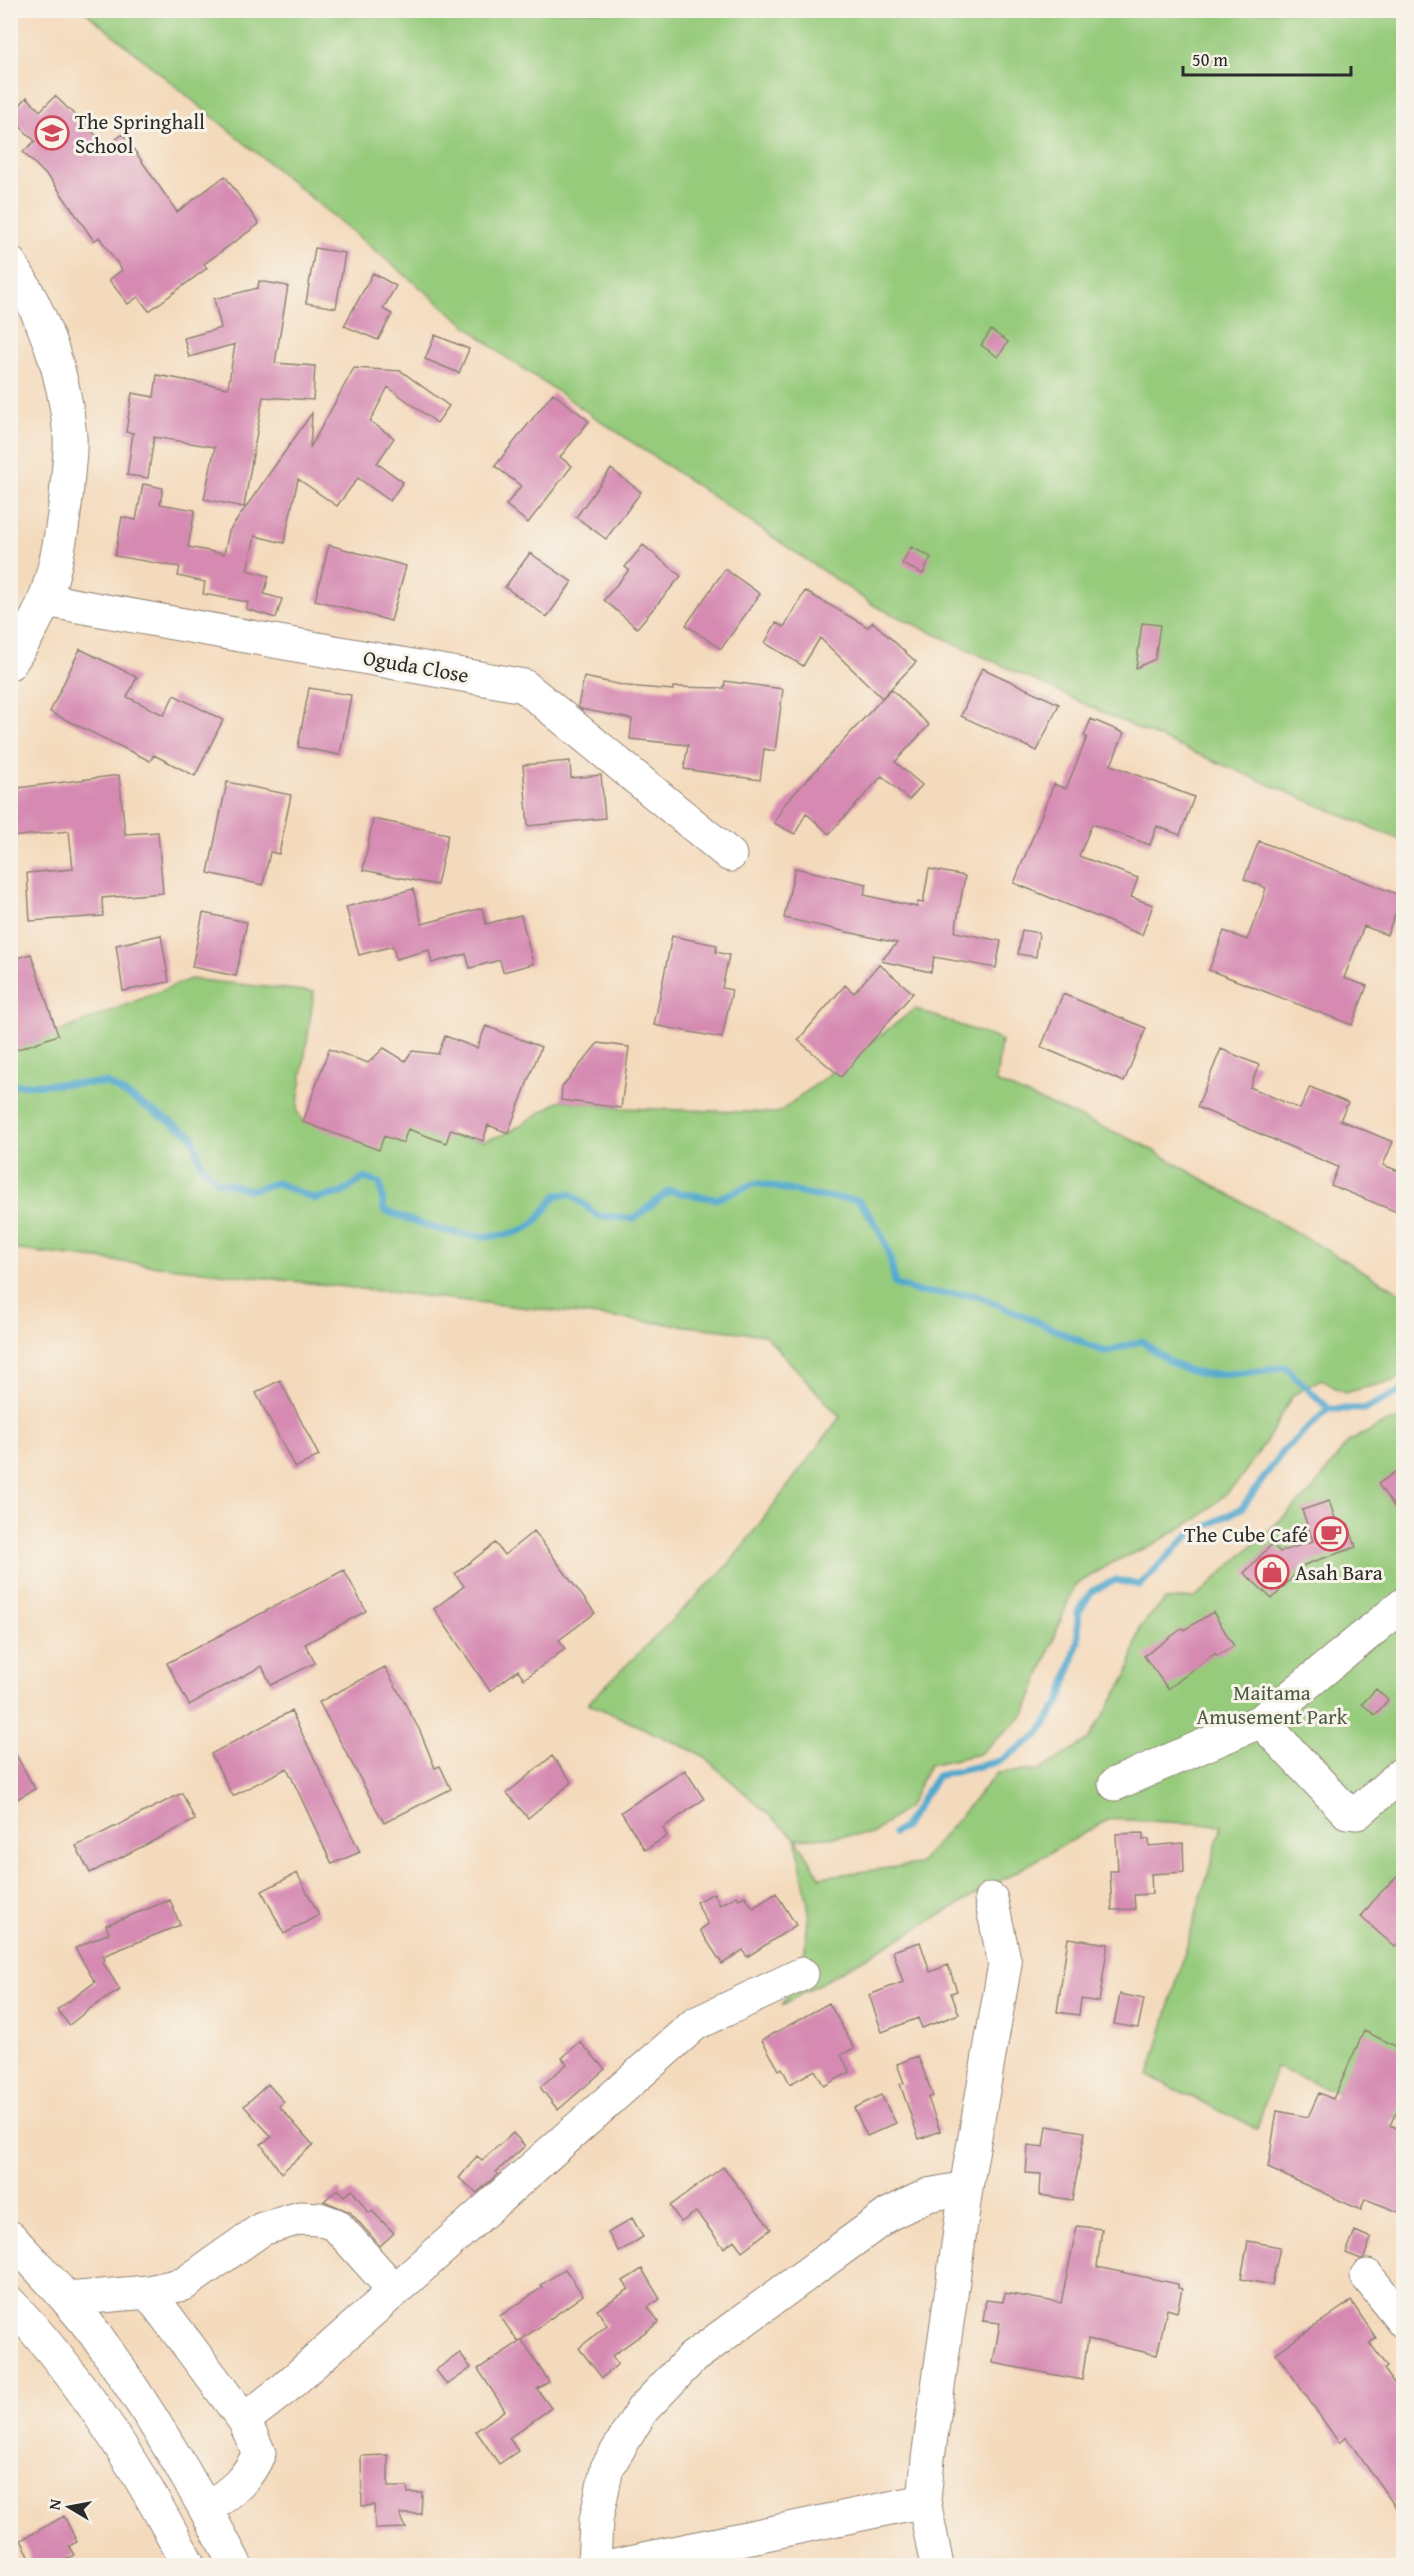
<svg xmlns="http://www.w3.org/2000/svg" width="1414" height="2576" font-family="'Gentium Book Plus',serif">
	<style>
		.green { fill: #96cb7c; stroke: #607b54; stroke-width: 1.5 }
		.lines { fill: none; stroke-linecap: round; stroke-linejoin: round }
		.stream { stroke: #51a8ce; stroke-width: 7 }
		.building { fill: #d68ab2 }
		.minor-casing { stroke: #908274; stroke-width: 35 }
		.minor { stroke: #fff; stroke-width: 33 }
		.labels { text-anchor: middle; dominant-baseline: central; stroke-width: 6; stroke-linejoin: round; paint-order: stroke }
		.poi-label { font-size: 21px; fill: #2b2b2b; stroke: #f7f3e8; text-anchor: start }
		.street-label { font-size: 21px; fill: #2b2b2b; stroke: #f7f3e8 }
		.park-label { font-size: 21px; fill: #4b5b43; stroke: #f7f3e8 }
	</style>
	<rect width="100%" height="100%" fill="#f7f3e8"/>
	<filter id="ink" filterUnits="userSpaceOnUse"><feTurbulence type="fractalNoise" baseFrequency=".0167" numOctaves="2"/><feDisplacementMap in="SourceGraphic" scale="12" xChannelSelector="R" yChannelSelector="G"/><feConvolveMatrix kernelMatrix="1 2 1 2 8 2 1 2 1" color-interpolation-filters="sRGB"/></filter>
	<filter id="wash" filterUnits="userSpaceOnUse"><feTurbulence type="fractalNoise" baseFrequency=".008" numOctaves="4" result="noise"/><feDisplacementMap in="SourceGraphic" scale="24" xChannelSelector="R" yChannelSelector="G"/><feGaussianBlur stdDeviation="1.35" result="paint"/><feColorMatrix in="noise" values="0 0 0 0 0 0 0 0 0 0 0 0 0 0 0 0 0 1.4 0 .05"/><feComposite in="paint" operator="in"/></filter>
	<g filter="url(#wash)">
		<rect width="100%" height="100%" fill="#f4dabc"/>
		<path class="green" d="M 84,11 L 1403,11 L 1403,841 L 1136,728 L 875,606 L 500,353 Z
			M 190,979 L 314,992 L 297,1111 L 303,1122 L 384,1136 L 408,1129 L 483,1141 L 508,1133 L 561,1100 L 621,1108 L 778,1113 L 915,1009 L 1001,1040 L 996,1082 L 1140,1143 L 1403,1294 L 1403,1370 L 1396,1380 L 1344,1393 L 1321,1379 L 1293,1395 L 1267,1440 L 1237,1483 L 1200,1517 L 1152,1545 L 1113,1562 L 1074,1586 L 1025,1714 L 979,1754 L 929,1765 L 909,1806 L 872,1834 L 797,1839 L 820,1877 L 919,1864 L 997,1773 L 1041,1770 L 1089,1739 L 1127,1676 L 1140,1627 L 1165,1600 L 1195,1598 L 1313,1490 L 1348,1442 L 1387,1422 L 1403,1419 L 1403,2120 L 1276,2067 L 1257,2129 L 1149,2076 L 1222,1825 L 1109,1819 L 782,2005 L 802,1974 L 809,1911 L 796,1839 L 702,1755 L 588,1703 L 730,1563 L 840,1417 L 765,1335 L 11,1249 L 11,1043 L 34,1042 Z"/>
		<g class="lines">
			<path class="stream" d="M 10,1085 L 107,1083 L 192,1135 L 202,1166 L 217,1181 L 251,1190 L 277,1183 L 314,1199 L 342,1193 L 364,1178 L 380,1183 L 384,1210 C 423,1227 489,1249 529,1227 C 539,1221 549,1204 557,1195 L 571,1194 L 598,1216 L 635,1218 L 669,1191 L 716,1199 L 757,1183 L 815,1196 L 858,1200 C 881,1228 890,1247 895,1284 L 919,1292 L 976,1295 L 1105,1352 L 1142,1341 C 1157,1353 1172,1365 1190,1371 C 1212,1379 1261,1371 1285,1367 L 1329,1409
				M 894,1833 L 903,1828 L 937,1776 L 1000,1761 L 1037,1736 L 1060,1702 L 1078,1642 L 1078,1613 L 1092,1591 L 1116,1580 L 1140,1585 L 1189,1535 L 1242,1508 L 1284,1450 L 1329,1409 L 1366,1409 L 1404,1389"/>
		</g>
		<g id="blocks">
			<path class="building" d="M 55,96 L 107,146 L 123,134 L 177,212 L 225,176 L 259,224 L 204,264 L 207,268 L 149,311 L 138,297 L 128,304 L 109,280 L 122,270 L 99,237 L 94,241 L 53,182 L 23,152 L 35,141 L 10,117 L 27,97 L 40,111 Z
				M 315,248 L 345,253 L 336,308 L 306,303 Z
				M 373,273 L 396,286 L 383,309 L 392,314 L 378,340 L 344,326 Z
				M 259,281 L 288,286 L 275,363 L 315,366 L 313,400 L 263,397 L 244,507 L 204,499 L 215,447 L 154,437 L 148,478 L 127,475 L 133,433 L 126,432 L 132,393 L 154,397 L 157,375 L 228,388 L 235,344 L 189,357 L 184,338 L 221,328 L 214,299 L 258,288 Z
				M 991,330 L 1008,342 L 998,357 L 981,345 Z
				M 435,335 L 469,349 L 459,373 L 425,359 Z
				M 354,368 L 401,371 L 449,406 L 437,423 L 388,387 L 370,421 L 394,438 L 377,463 L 403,482 L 390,501 L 358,478 L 337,506 L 298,479 L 284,543 L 255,536 L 247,570 L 269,576 L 264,594 L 282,599 L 276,618 L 246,609 L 248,602 L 203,594 L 205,582 L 178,576 L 180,567 L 115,556 L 122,517 L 136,520 L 143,484 L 163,488 L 160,504 L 195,510 L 188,547 L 224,554 L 229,531 L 312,413 L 310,448 Z
				M 553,393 L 589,421 L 560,457 L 572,466 L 528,523 L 506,505 L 521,486 L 495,466 Z
				M 611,469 L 641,492 L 606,539 L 576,517 Z
				M 329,545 L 406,566 L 391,621 L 315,600 Z
				M 643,545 L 681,576 L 637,628 L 604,600 L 629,570 L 625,567 Z
				M 911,547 L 931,557 L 923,574 L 902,564 Z
				M 530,553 L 572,582 L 547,617 L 505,587 Z
				M 725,569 L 760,594 L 721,649 L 686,625 Z
				M 805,591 L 868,627 L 873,622 L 916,662 L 882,698 L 820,638 L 803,666 L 765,643 L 776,623 L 784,627 Z
				M 1142,623 L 1160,625 L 1155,659 L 1136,668 Z
				M 80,649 L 137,677 L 127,697 L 164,715 L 174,695 L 223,720 L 195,776 L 154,755 L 150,761 L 50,712 Z
				M 982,668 L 1059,704 L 1037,751 L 961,716 Z
				M 584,677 L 627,686 L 673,690 L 673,687 L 724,688 L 725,681 L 783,689 L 775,751 L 764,749 L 760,780 L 684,769 L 688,745 L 630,739 L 632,719 L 581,709 L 578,706 Z
				M 309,688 L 351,695 L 340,755 L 298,747 Z
				M 891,689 L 929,725 L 895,762 L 922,785 L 909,800 L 882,776 L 829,834 L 806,813 L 795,834 L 774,823 L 783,806 Z
				M 1091,719 L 1124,733 L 1111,765 L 1194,797 L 1180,835 L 1157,826 L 1150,845 L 1092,824 L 1079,856 L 1138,878 L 1131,897 L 1153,905 L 1142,935 L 1014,883 L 1054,784 L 1066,789 L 1087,737 L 1084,736 Z
				M 570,761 L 571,778 L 601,775 L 605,818 L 528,826 L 523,765 Z
				M 119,775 L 125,834 L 158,832 L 163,893 L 102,898 L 103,916 L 30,921 L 27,873 L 73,869 L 69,831 L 10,837 L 10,789 Z
				M 227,782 L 291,795 L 279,854 L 270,852 L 263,885 L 208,873 Z
				M 373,819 L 448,834 L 437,885 L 363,870 Z
				M 1259,841 L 1402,896 L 1387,935 L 1364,926 L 1344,978 L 1367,986 L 1352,1025 L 1209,970 L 1224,931 L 1247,940 L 1260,907 L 1266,888 L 1244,879 Z
				M 795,868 L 867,884 L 864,895 L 917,907 L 918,902 L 923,903 L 929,869 L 965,876 L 955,932 L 1001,941 L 996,968 L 934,957 L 931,972 L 881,961 L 897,943 L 784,918 Z
				M 413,889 L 422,924 L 482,908 L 486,924 L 521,915 L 533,964 L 503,972 L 500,960 L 470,968 L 466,954 L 432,963 L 429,950 L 396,959 L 393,946 L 359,955 L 346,907 Z
				M 203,913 L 247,922 L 236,976 L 192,967 Z
				M 1022,930 L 1039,933 L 1036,957 L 1018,954 Z
				M 161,935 L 169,982 L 123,991 L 116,945 Z
				M 672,936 L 717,945 L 716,952 L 729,955 L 722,988 L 732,990 L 722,1038 L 654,1025 Z
				M 31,954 L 58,1035 L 10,1052 L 10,960 Z
				M 879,964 L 913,993 L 841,1077 L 798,1040 L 845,985 L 854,993 Z
				M 1063,994 L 1146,1028 L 1124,1082 L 1041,1047 Z
				M 486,1026 L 541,1047 L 508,1133 L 488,1125 L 483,1141 L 451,1129 L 446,1143 L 408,1129 L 403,1143 L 384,1136 L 379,1150 L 303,1122 L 329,1049 L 368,1063 L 384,1048 L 405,1061 L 412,1051 L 438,1054 L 445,1036 L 477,1048 Z
				M 598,1043 L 629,1047 L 621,1108 L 561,1100 L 562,1087 Z
				M 1221,1049 L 1259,1065 L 1250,1087 L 1300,1109 L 1310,1087 L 1348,1103 L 1340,1120 L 1393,1142 L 1383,1165 L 1404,1173 L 1404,1215 L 1331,1185 L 1338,1167 L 1197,1107 Z
				M 280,1380 L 319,1456 L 295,1468 L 256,1393 Z
				M 1404,1466 L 1404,1521 L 1378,1484 Z
				M 1329,1501 L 1338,1527 L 1348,1524 L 1356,1547 L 1304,1565 L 1272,1599 L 1244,1573 L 1272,1544 L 1280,1552 L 1313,1541 L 1302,1510 Z
				M 534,1531 L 595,1613 L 559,1640 L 565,1649 L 524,1679 L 518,1670 L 490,1691 L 434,1609 L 464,1586 L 455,1574 L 495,1543 L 504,1555 Z
				M 344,1570 L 366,1611 L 305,1644 L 315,1663 L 271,1685 L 262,1666 L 189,1705 L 167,1663 Z
				M 1213,1612 L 1234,1646 L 1217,1656 L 1215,1653 L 1168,1689 L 1144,1656 L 1183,1628 L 1184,1630 Z
				M 385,1667 L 420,1731 L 435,1768 L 440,1766 L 451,1789 L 384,1823 L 319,1702 Z
				M 1376,1689 L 1388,1700 L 1375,1715 L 1362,1704 Z
				M 291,1711 L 360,1852 L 332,1864 L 287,1768 L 233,1796 L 211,1754 Z
				M 10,1744 L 35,1789 L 10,1803 Z
				M 552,1756 L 572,1782 L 528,1818 L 507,1793 Z
				M 685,1770 L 704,1799 L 663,1828 L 667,1836 L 645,1850 L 621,1812 Z
				M 182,1793 L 195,1820 L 90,1873 L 76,1846 Z
				M 1143,1833 L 1143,1840 L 1149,1839 L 1149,1846 L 1183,1843 L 1184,1872 L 1151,1874 L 1152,1894 L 1134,1895 L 1135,1909 L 1112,1910 L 1110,1871 L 1118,1871 L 1116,1834 Z
				M 1404,1870 L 1404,1938 L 1395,1947 L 1361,1917 L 1376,1897 Z
				M 297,1873 L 319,1915 L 284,1934 L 262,1891 Z
				M 714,1893 L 720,1905 L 737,1896 L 739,1899 L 745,1896 L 753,1908 L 776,1893 L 796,1925 L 747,1957 L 743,1950 L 722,1964 L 700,1930 L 708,1924 L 696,1902 Z
				M 170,1900 L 180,1925 L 103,1956 L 105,1960 L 102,1961 L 120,1990 L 92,2007 L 69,2025 L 57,2010 L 95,1982 L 75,1948 L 109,1933 L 106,1925 Z
				M 1068,1938 L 1108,1944 L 1099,2002 L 1081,1999 L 1079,2015 L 1057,2012 Z
				M 920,1942 L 930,1972 L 948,1965 L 957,1991 L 951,1993 L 959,2014 L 922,2028 L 918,2018 L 882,2032 L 869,1995 L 903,1982 L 893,1951 Z
				M 1120,1994 L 1144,1999 L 1138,2028 L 1114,2024 Z
				M 829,2003 L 854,2048 L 841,2055 L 850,2072 L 824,2086 L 815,2070 L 790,2084 L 782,2068 L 779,2070 L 762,2040 Z
				M 1364,2031 L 1404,2050 L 1404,2096 L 1390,2125 L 1404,2131 L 1404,2214 L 1365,2199 L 1361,2210 L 1268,2168 L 1277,2111 L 1308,2117 L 1319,2093 L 1333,2099 Z
				M 580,2042 L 605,2069 L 558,2110 L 540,2087 L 567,2064 L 562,2058 Z
				M 918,2056 L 933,2096 L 928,2098 L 940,2131 L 919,2139 L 900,2084 L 904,2083 L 897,2064 Z
				M 268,2084 L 284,2102 L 279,2106 L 313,2145 L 281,2173 L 261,2144 L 272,2137 L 244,2106 Z
				M 881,2095 L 896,2123 L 867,2136 L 854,2108 Z
				M 1047,2126 L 1085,2132 L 1072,2200 L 1040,2195 L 1041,2174 L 1026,2173 L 1028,2145 L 1044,2147 Z
				M 513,2133 L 525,2146 L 496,2172 L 498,2174 L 477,2193 L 459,2178 L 477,2156 L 482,2160 Z
				M 723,2167 L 771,2229 L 742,2251 L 734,2240 L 724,2248 L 696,2212 L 681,2222 L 670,2206 Z
				M 338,2189 L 344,2196 L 352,2190 L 369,2213 L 372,2211 L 394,2233 L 380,2246 L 350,2212 L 324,2201 Z
				M 632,2218 L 643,2237 L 619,2252 L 608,2233 Z
				M 1077,2226 L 1102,2229 L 1097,2267 L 1178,2284 L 1178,2288 L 1182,2289 L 1177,2312 L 1167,2309 L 1157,2355 L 1088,2339 L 1082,2380 L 993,2363 L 1000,2323 L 983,2321 L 986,2300 L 1003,2302 L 1005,2293 L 1061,2303 Z
				M 1355,2231 L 1371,2238 L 1364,2258 L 1361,2259 L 1346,2253 Z
				M 1248,2241 L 1280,2247 L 1272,2285 L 1241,2279 Z
				M 565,2269 L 583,2295 L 518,2342 L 500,2316 L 543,2287 L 541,2285 Z
				M 642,2269 L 660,2299 L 648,2307 L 659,2322 L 612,2356 L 618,2364 L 602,2378 L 579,2348 L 607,2325 L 597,2310 L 629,2289 L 623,2281 Z
				M 1351,2301 L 1376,2338 L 1370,2343 L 1387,2367 L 1384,2369 L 1404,2397 L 1404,2519 L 1346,2437 L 1339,2443 L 1276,2353 Z
				M 522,2340 L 549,2382 L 537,2389 L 551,2408 L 509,2438 L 518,2451 L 499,2464 L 476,2431 L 505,2410 L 478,2369 Z
				M 460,2353 L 471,2368 L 447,2385 L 436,2370 Z
				M 388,2455 L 388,2487 L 407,2487 L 408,2493 L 422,2493 L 421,2514 L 400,2514 L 406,2528 L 375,2529 L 374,2505 L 362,2506 L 361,2456 Z
				M 64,2516 L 77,2542 L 69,2546 L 74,2555 L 55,2565 L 34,2565 L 21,2540 Z"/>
		</g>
	</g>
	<g filter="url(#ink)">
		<use href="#blocks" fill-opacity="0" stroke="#908274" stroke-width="1.5"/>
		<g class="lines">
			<defs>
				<path id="minor" d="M 10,263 C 44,314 65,375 70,437 C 71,449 69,462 68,474 C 65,516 59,559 45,599 C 37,621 23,643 10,663
					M 45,600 L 524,686 L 730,855
					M 1261,1721 L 1347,1812 L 1357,1813 L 1404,1772
					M 1115,1784 L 1261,1721 L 1404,1604
					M 10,2237 C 40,2270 72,2302 98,2338 C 149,2410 195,2487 236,2566
					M 1367,2276 L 1404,2322
					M 148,2292 L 244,2420
					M 67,2299 L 148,2292 L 184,2284 L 262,2229 L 300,2218 L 319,2219 L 336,2225 L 395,2291
					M 10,2303 C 83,2379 141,2473 189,2566
					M 207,2509 C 232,2491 246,2482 259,2453 L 244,2420 L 284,2389 L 695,2024 L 802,1974
					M 594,2566 L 596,2520 L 607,2468 L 642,2410 L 692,2358 L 889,2214 L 928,2195 L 966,2188
					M 611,2566 L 924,2501
					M 937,2566 L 924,2501 L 928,2458 L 966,2188 L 1005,1964 L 991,1899"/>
			</defs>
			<use href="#minor" class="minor-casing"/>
			<use href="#minor" class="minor"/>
		</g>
	</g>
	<defs>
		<symbol id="school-ring" viewBox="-11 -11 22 22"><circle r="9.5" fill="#f7f3e8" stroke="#d1495b" stroke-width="1.5"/><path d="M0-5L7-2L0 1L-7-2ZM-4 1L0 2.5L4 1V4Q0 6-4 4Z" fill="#d1495b"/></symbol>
		<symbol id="cafe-ring" viewBox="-11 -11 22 22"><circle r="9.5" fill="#f7f3e8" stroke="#d1495b" stroke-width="1.5"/><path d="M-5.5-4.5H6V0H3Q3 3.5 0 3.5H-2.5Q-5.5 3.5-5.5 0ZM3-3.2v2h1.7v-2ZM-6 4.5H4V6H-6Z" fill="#d1495b"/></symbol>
		<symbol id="shop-ring" viewBox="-11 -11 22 22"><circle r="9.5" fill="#f7f3e8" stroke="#d1495b" stroke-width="1.5"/><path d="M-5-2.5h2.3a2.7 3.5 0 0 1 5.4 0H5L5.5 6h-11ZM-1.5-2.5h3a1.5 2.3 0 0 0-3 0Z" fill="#d1495b"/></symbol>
	</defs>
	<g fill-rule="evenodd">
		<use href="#school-ring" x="33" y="114" width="38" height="38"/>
		<use href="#cafe-ring" x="1312" y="1515" width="38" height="38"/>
		<use href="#shop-ring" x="1253" y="1553" width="38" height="38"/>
	</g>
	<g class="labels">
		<g class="poi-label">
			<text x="75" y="121">The Springhall<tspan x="75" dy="24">School</tspan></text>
			<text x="1308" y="1534" text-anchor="end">The Cube Café</text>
			<text x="1295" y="1572">Asah Bara</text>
		</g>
		<g class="street-label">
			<text transform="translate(416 666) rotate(10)">Oguda Close</text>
		</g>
		<g class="park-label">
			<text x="1272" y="1692">Maitama<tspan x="1272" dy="24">Amusement Park</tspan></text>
		</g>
	</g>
	<rect width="1414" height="2576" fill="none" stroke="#f7f3e8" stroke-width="36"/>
	<g transform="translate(69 2507) rotate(280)" stroke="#f7f3e8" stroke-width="4.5" paint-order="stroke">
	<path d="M0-4.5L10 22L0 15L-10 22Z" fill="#2b2b2b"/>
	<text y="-9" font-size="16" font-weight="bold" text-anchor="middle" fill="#2b2b2b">N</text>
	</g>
	<path d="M1183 66v9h168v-9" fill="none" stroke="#2b2b2b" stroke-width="3"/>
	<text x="1192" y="66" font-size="18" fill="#2b2b2b" stroke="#f7f3e8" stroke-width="4.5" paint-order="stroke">50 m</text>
</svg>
